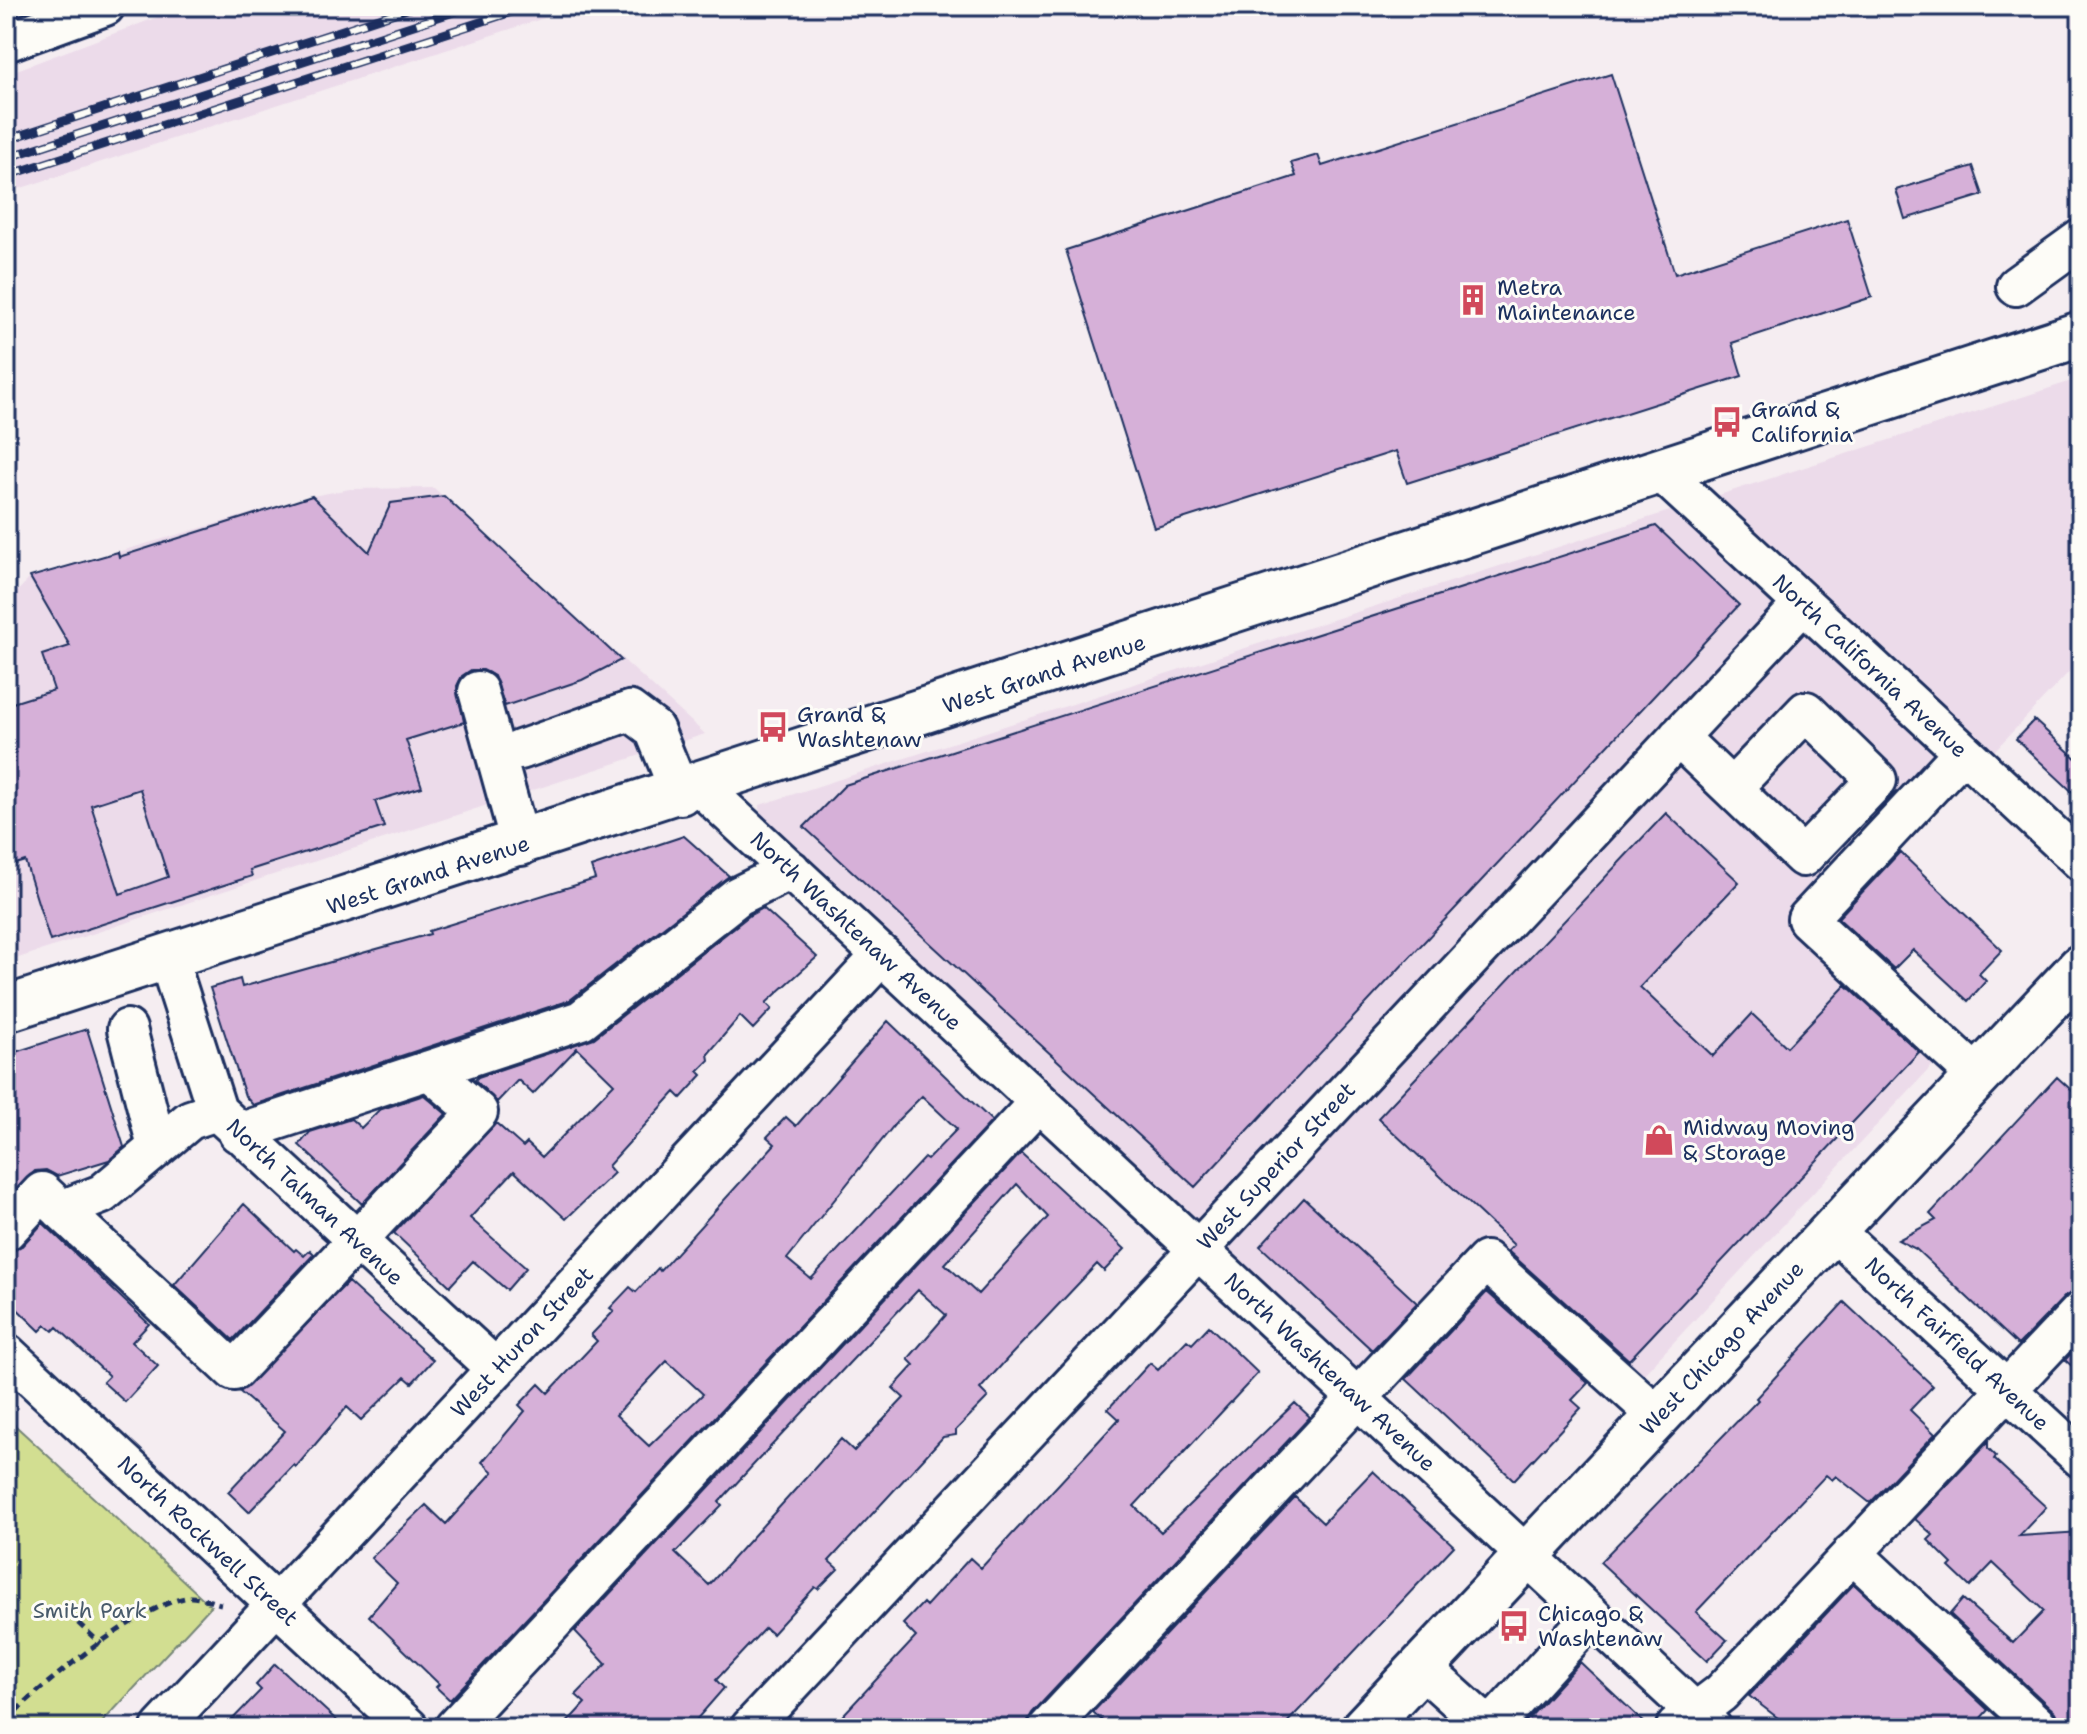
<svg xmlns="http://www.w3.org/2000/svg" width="2087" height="1734" font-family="'Shantell Sans',sans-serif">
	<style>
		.built { fill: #ecdbea }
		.green { fill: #d2de91; stroke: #768678; stroke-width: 2 }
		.building { fill: #d6b0d8; stroke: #1b2f5e; stroke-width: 2; fill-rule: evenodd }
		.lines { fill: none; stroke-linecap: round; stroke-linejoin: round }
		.minor-casing { stroke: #1b2f5e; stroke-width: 44 }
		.major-casing { stroke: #1b2f5e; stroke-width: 50 }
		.path { stroke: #1b2f5e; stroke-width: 5; stroke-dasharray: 8 6; stroke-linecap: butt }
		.minor { stroke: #fdfcf7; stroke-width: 38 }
		.major { stroke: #fdfcf7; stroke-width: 44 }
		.rail-casing { stroke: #1b2f5e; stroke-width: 9 }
		.rail { stroke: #fdfcf7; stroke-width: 6; stroke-dasharray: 18; stroke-linecap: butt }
		.labels { text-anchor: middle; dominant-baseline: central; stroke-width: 6; stroke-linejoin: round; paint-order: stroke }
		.poi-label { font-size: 22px; fill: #1b2f5e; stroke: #fdfcf7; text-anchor: start }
		.street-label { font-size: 22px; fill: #1b2f5e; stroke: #fdfcf7 }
		.park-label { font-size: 22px; fill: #495b6b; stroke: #fdfcf7 }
	</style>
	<rect width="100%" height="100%" fill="#f5edf1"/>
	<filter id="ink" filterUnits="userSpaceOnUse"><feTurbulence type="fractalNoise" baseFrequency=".0125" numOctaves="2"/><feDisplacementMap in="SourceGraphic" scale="16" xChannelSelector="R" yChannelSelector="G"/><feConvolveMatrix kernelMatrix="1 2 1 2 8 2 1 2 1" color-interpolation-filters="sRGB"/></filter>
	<g filter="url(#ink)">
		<path class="built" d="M 187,6 L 581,6 L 6,193 L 6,74 Z
			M 2081,378 L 2081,659 L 1965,782 L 1949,767 L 1807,919 L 1948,1049 L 1629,1390 L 1486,1262 L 1372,1382 L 761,823 L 760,805 Z
			M 434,488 L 705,734 L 6,962 L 6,603 L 31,577 L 312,496 L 350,489 Z"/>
		<path class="green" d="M 6,1417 L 211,1606 L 97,1728 L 6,1728 Z"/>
		<path class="building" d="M 1611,74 L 1675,274 L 1847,219 L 1872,297 L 1732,343 L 1742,376 L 1407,483 L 1396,451 L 1154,528 L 1066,250 L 1296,176 L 1291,163 L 1318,155 L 1322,166 Z
			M 1973,166 L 1983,195 L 1905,219 L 1896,190 Z
			M 312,496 L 369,552 L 391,503 L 444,496 L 621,660 L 582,680 L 505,706 L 494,676 L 483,670 L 471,670 L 462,676 L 457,686 L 464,722 L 406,740 L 422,787 L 375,801 L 384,827 L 250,870 L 252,876 L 50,941 L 25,861 L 6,867 L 6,705 L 54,690 L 42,655 L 70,646 L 30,577 L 118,552 L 119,557 ZM 140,789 L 168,877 L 120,894 L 91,805 Z
			M 1656,526 L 1739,605 L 1195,1187 L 804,827 L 845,785 Z
			M 2034,720 L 2081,763 L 2081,800 L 2016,739 Z
			M 1666,813 L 1739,882 L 1640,987 L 1713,1056 L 1752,1014 L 1787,1047 L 1846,985 L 1919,1052 L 1629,1360 L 1508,1251 L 1514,1245 L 1378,1118 Z
			M 684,836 L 729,876 L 570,1000 L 253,1105 L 245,1096 L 210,988 L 240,979 L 242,987 L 430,934 L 429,931 L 595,879 L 591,867 Z
			M 1900,852 L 2002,950 L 1979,974 L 1986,981 L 1968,1001 L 1913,950 L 1894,969 L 1838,918 Z
			M 763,908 L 817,957 L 766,1003 L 772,1009 L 753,1029 L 740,1016 L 708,1054 L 709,1060 L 698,1071 L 702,1075 L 681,1098 L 675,1092 L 608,1166 L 614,1173 L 566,1219 L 514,1171 L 470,1218 L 526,1268 L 507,1290 L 473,1261 L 450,1286 L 394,1233 L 496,1123 L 523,1147 L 527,1143 L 542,1157 L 614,1084 L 577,1048 L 533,1094 L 518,1080 L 497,1102 L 475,1080 L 478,1077 L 594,1038 L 750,915 Z
			M 888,1021 L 992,1121 L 450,1700 L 436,1687 L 439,1684 L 369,1616 L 397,1583 L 371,1558 L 426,1505 L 446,1524 L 493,1472 L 482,1462 L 525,1411 L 519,1405 L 539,1384 L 548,1393 L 597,1341 L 591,1335 L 614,1311 L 610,1308 L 630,1287 L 636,1292 L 658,1268 L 660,1271 L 775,1144 L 767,1137 L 786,1117 L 796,1126 ZM 922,1096 L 957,1129 L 927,1160 L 924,1158 L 811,1279 L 787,1259 L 899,1119 ZM 667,1361 L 703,1394 L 649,1446 L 616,1415 Z
			M 87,1029 L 124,1147 L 109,1160 L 57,1176 L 46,1170 L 35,1171 L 6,1199 L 6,1055 Z
			M 2057,1077 L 2081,1099 L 2081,1290 L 2065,1296 L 2018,1345 L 1916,1249 L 1898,1240 L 1936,1220 L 1930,1214 Z
			M 424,1095 L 446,1114 L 362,1204 L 299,1145 L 310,1132 L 351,1119 L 361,1128 L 379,1110 Z
			M 1021,1153 L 1125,1249 L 1104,1271 L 1097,1264 L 1008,1358 L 980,1389 L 988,1397 L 956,1430 L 956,1435 L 943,1437 L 829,1561 L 838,1569 L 818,1589 L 815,1587 L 772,1634 L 765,1628 L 716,1680 L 724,1688 L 689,1728 L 562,1728 L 585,1703 L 576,1695 L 606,1664 L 575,1631 ZM 1017,1184 L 1048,1217 L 978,1294 L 945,1264 ZM 918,1290 L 946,1315 L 908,1359 L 914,1365 L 893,1388 L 904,1398 L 854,1451 L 841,1439 L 709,1585 L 675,1553 L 722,1505 L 719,1502 L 756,1462 Z
			M 1304,1198 L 1417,1303 L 1372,1350 L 1260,1246 Z
			M 244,1204 L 294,1251 L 296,1249 L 304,1256 L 310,1250 L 314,1254 L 233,1340 L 174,1285 Z
			M 43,1223 L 149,1324 L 132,1342 L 158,1366 L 125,1402 L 103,1382 L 109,1376 L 57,1327 L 53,1331 L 46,1325 L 40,1331 L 6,1298 L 6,1252 L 22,1246 Z
			M 348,1282 L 433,1360 L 412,1383 L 405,1377 L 361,1420 L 347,1407 L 296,1467 L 294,1465 L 249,1512 L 228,1492 L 285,1431 L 240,1392 Z
			M 1487,1292 L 1588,1383 L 1572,1400 L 1581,1408 L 1514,1480 L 1406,1379 Z
			M 1844,1302 L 1933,1386 L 1910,1410 L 1935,1434 L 1870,1503 L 1836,1476 L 1832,1480 L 1826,1475 L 1696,1612 L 1727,1640 L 1707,1661 L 1600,1562 L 1758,1400 L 1756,1398 Z
			M 1209,1326 L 1258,1373 L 1134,1506 L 1161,1532 L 1295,1403 L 1310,1417 L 1032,1713 L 1024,1728 L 831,1728 L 916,1637 L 903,1624 L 923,1603 L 926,1606 L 970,1558 L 981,1568 L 1119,1419 L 1108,1409 L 1150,1363 L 1158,1370 L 1187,1340 L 1192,1344 Z
			M 2081,1343 L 2081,1374 L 2065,1360 Z
			M 1988,1442 L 1988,1448 L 1996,1456 L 1994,1459 L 2046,1507 L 2019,1536 L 2081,1532 L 2081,1728 L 2061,1728 L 2055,1712 L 1950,1614 L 1963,1599 L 2013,1643 L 2044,1611 L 1993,1563 L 1970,1587 L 1949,1567 L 1952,1564 L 1928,1540 L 1933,1535 L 1915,1519 Z
			M 1373,1471 L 1454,1546 L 1282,1728 L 1110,1728 L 1093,1712 L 1295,1497 L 1323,1523 Z
			M 1854,1584 L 1988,1710 L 1972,1728 L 1791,1728 L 1749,1696 Z
			M 1580,1662 L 1650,1728 L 1520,1728 Z
			M 275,1664 L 345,1728 L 224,1728 L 261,1690 L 256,1685 Z"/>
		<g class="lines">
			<defs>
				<path id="minor" d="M 6,42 L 105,6
					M 2016,286 L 2081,239
					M 1659,470 L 2081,861
					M 478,691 L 521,846
					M 1678,737 L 1803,857 L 1877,780 L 1806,711 L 1732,788
					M 520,750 L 630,711 L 654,729 L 681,795
					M 1963,752 L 1807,919 L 1978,1077
					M 702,788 L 1712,1728
					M 168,958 L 217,1111 L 496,1369
					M 127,1029 L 157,1147
					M 238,1133 L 581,1020 L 738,896 L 791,870
					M 61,1210 L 102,1194 L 190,1120 L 217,1111
					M 1833,1230 L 2081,1458
					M 6,1231 L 42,1192 L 234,1371 L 478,1112 L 429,1070
					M 6,1353 L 409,1728
					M 1852,1553 L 2040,1728
					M 1421,1667 L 1489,1728
					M 1676,1727 L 1721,1693 L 2081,1311
					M 161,1728 L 882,955
					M 454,1728 L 1039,1102
					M 750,1728 L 1803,604
					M 1048,1728 L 1486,1261 L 1658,1416
					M 1490,1728 L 1592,1616"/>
				<path id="major" d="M 6,1009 C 700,790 1389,557 2081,334
					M 1364,1728 L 2081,967"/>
			</defs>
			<use href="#minor" class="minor-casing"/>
			<use href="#major" class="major-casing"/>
			<path class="path" d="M 78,1623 L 101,1644
				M 6,1721 C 38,1687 144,1601 191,1597 C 200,1597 212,1602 221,1604"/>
			<use href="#minor" class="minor"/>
			<use href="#major" class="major"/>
			<defs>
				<path id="rail" d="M 6,140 L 416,6
					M 6,158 L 472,6
					M 6,176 L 530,6"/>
			</defs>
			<use href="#rail" class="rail-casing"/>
			<use href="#rail" class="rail"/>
		</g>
	</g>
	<defs>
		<symbol id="building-bare" viewBox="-9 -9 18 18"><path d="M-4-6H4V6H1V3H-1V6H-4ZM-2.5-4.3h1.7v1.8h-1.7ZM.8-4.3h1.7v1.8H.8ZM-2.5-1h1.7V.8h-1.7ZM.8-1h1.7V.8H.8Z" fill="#d1495b" stroke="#fdfcf7" stroke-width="2.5" paint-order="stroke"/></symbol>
		<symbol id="bus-bare" viewBox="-9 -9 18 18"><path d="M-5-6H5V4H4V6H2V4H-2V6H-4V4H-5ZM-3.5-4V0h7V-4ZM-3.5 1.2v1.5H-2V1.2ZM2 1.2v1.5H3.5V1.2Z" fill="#d1495b" stroke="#fdfcf7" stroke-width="2.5" paint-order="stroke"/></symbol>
		<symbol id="shop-bare" viewBox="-9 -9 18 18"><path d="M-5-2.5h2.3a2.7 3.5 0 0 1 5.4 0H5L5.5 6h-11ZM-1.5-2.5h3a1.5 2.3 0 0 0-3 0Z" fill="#d1495b" stroke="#fdfcf7" stroke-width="2.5" paint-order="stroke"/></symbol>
	</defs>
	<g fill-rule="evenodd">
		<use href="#building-bare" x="1451" y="278" width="44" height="44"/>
		<use href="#bus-bare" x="1705" y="400" width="44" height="44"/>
		<use href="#bus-bare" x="751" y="705" width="44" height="44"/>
		<use href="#shop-bare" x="1637" y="1118" width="44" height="44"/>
		<use href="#bus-bare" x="1492" y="1604" width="44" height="44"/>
	</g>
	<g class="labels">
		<g class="poi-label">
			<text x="1497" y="287">Metra<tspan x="1497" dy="25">Maintenance</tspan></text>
			<text x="1751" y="409">Grand &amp;<tspan x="1751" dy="25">California</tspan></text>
			<text x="797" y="714">Grand &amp;<tspan x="797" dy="25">Washtenaw</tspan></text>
			<text x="1683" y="1127">Midway Moving<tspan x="1683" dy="25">&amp; Storage</tspan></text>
			<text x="1538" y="1613">Chicago &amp;<tspan x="1538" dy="25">Washtenaw</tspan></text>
		</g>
		<g class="street-label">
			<text transform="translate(1870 666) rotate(43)">North California Avenue</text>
			<text transform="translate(1044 674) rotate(-18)">West Grand Avenue</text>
			<text transform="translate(428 875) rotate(-18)">West Grand Avenue</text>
			<text transform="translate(856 931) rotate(43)">North Washtenaw Avenue</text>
			<text transform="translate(1276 1166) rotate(-47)">West Superior Street</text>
			<text transform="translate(315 1202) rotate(43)">North Talman Avenue</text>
			<text transform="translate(522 1342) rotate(-47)">West Huron Street</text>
			<text transform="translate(1957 1344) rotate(43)">North Fairfield Avenue</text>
			<text transform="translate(1722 1348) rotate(-47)">West Chicago Avenue</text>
			<text transform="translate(1330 1372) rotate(43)">North Washtenaw Avenue</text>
			<text transform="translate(208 1541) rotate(43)">North Rockwell Street</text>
		</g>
		<g class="park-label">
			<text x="90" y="1610">Smith Park</text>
		</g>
	</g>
	<rect width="2087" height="1734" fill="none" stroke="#fdfcf7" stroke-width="32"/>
	<rect x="16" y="16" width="2055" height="1702" fill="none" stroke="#1b2f5e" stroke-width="3" filter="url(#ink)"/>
</svg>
